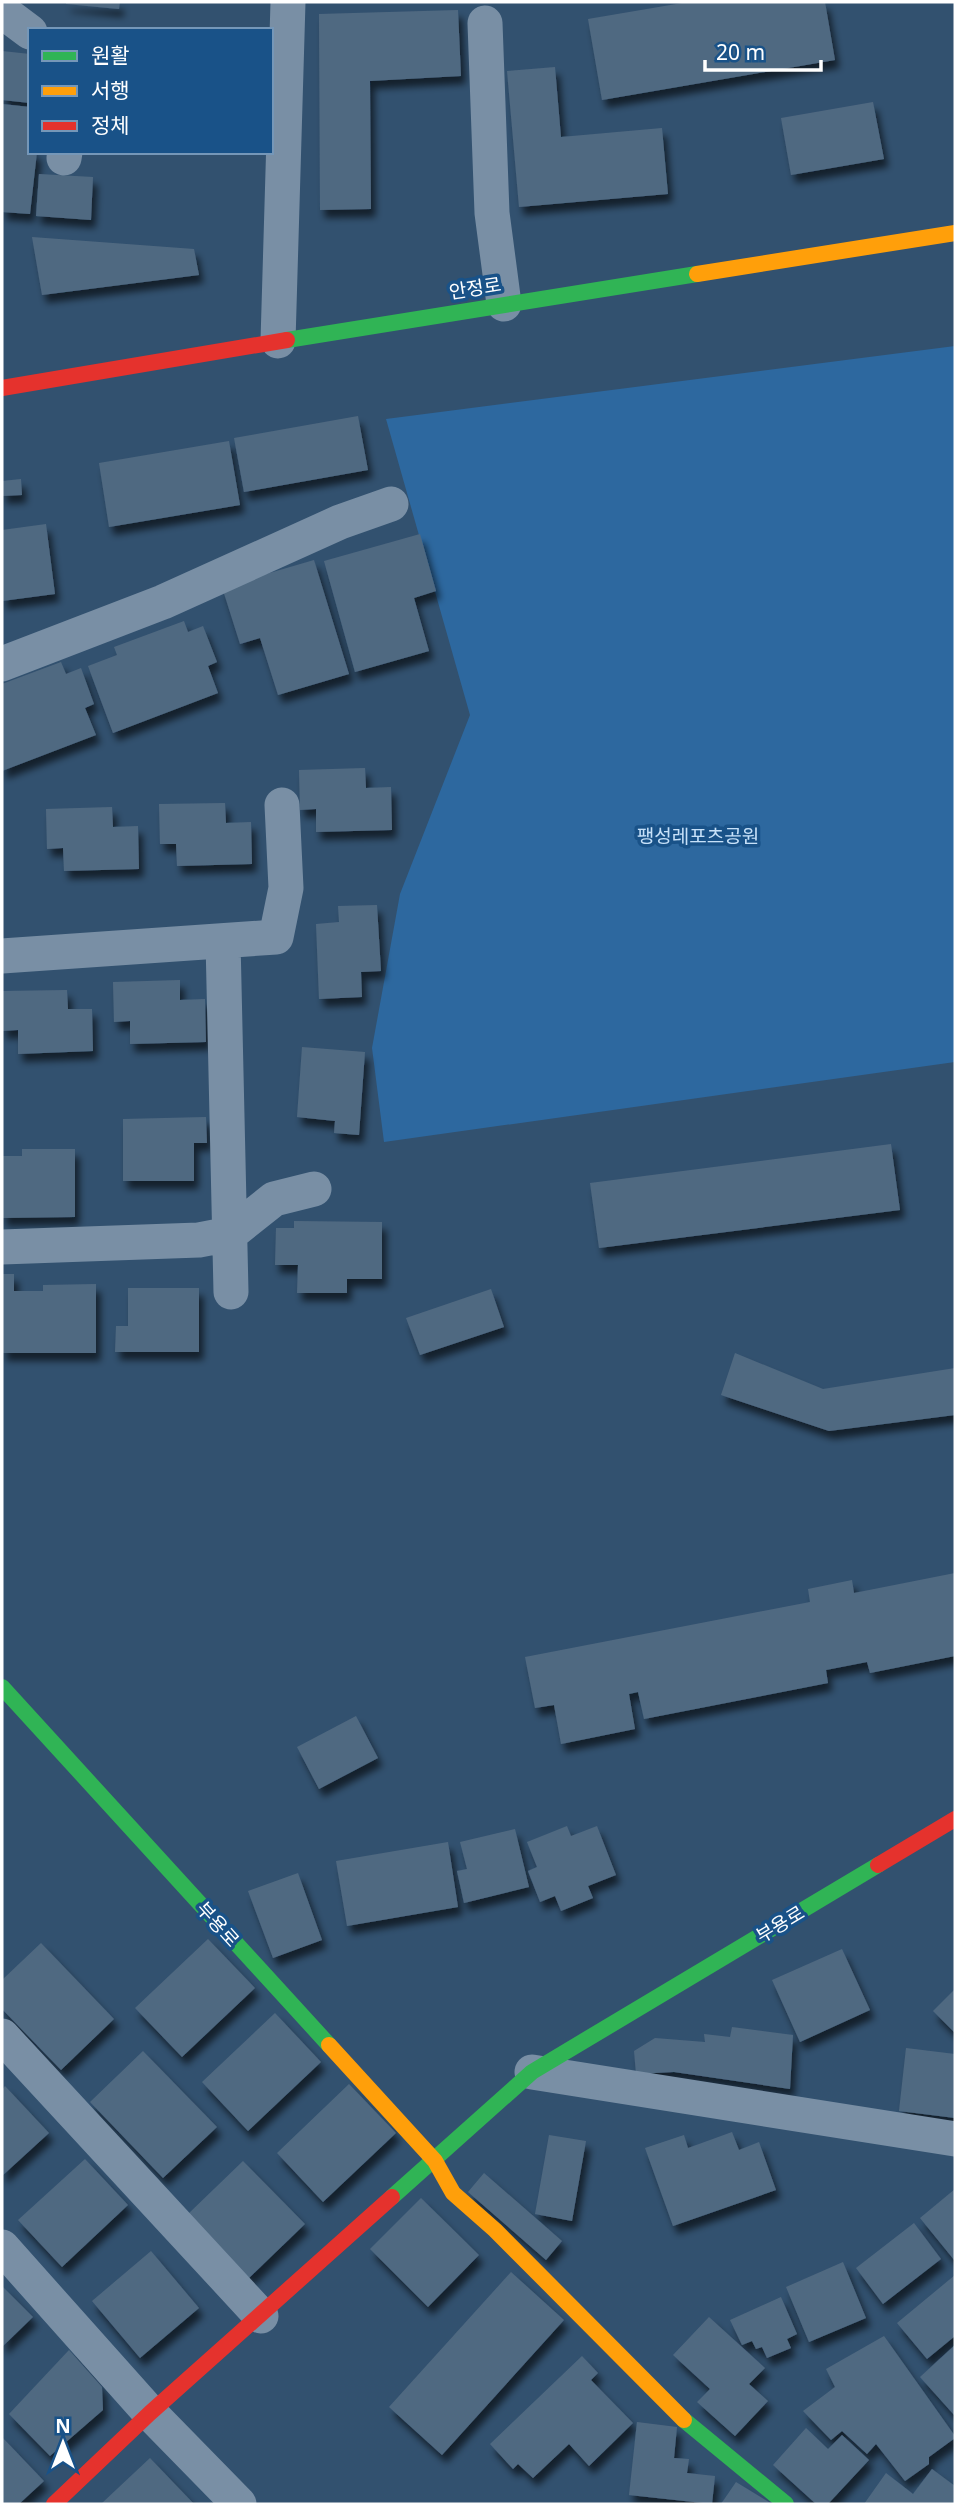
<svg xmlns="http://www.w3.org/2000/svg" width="957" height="2506" font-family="'Noto Sans','Noto Sans KR',sans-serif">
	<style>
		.green { fill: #2d689f }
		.building { fill: #506981; filter: url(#shadow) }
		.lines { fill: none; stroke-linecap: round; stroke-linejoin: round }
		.street { stroke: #798fa5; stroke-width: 35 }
		.fast { stroke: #30b455; stroke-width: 16 }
		.slow { stroke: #ff9f0a; stroke-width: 16 }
		.jam { stroke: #e5322d; stroke-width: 16 }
		.labels { text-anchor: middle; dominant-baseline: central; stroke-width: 7; stroke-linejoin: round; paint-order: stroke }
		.street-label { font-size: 19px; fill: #fff; stroke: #195288 }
		.park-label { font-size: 19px; fill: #c7e1f9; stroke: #195288 }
	</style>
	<defs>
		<filter id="shadow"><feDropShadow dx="4.5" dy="8" stdDeviation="3.5" flood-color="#0009"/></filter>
	</defs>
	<rect width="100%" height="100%" fill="#32516f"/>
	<path class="green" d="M 955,346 L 955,1062 L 384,1142 L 372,1048 L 400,894 L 470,715 L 386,419 Z"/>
	<path class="building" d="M 66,2 L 120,2 L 119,9 L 66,4 Z
		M 688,2 L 825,2 L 835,60 L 602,100 L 588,19 Z
		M 458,10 L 461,76 L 370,81 L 371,209 L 320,210 L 319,14 Z
		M 2,51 L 30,54 L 30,103 L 2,100 Z
		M 555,67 L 561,137 L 662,128 L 668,194 L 519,207 L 507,71 Z
		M 873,102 L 884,159 L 791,175 L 781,118 Z
		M 2,104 L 30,107 L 30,152 L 37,152 L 30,214 L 2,212 Z
		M 39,174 L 93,177 L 91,220 L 36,216 Z
		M 32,237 L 194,249 L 199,275 L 42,295 Z
		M 358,416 L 368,470 L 244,492 L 234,438 Z
		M 229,441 L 240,505 L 109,527 L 99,463 Z
		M 21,479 L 22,495 L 2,496 L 2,481 Z
		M 46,524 L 55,594 L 2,601 L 2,530 Z
		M 420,534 L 436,591 L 414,598 L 429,651 L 355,672 L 324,561 Z
		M 314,560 L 349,674 L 278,695 L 260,638 L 240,644 L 222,587 Z
		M 184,621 L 188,632 L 203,626 L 217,662 L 208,666 L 218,693 L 113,733 L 88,666 L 117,655 L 114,647 Z
		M 61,662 L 66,674 L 81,668 L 94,704 L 85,708 L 96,735 L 2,771 L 2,684 Z
		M 365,768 L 366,788 L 391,787 L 392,830 L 316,832 L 316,809 L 300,810 L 299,770 Z
		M 225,803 L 226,823 L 251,822 L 252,864 L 177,866 L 176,844 L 160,844 L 159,804 Z
		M 112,807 L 113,827 L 138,826 L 139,869 L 64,871 L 63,848 L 47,849 L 46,809 Z
		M 377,905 L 381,971 L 361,972 L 362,997 L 319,999 L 316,924 L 339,922 L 338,906 Z
		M 180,980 L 180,1000 L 205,999 L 206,1042 L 130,1044 L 130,1021 L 114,1022 L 113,982 Z
		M 67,990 L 68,1009 L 92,1009 L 93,1051 L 18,1054 L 18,1030 L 2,1031 L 2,991 Z
		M 302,1047 L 365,1052 L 359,1135 L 334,1133 L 335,1121 L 297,1117 Z
		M 206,1117 L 207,1143 L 194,1143 L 194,1181 L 123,1181 L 123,1119 Z
		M 891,1144 L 900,1210 L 599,1248 L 590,1183 Z
		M 22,1149 L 75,1149 L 75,1217 L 2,1218 L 2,1156 L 22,1156 Z
		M 294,1221 L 382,1222 L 382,1279 L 347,1279 L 347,1293 L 297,1293 L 298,1265 L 275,1265 L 276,1228 L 294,1228 Z
		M 2,1274 L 14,1274 L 14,1291 L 43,1291 L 43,1285 L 96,1284 L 96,1353 L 2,1353 Z
		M 128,1288 L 199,1288 L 199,1352 L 115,1352 L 116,1326 L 128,1326 Z
		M 491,1289 L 504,1327 L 420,1355 L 406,1318 Z
		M 735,1353 L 823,1389 L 955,1368 L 955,1415 L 829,1431 L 721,1395 Z
		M 955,1573 L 955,1656 L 870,1673 L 867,1662 L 826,1670 L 828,1683 L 644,1719 L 638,1692 L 629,1694 L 635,1729 L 561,1744 L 554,1705 L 535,1708 L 525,1657 L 810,1602 L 808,1589 L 852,1580 L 854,1593 Z
		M 356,1716 L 378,1758 L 319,1789 L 297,1747 Z
		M 567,1826 L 571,1836 L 597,1826 L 616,1875 L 588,1886 L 593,1898 L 561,1911 L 555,1896 L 540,1902 L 528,1871 L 537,1867 L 527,1842 Z
		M 515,1829 L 529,1887 L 464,1903 L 457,1871 L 467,1869 L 460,1842 Z
		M 448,1842 L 458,1907 L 347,1926 L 336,1861 Z
		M 298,1873 L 322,1940 L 273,1958 L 248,1891 Z
		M 208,1939 L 255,1988 L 182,2057 L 135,2008 Z
		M 41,1943 L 114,2019 L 61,2070 L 2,2009 L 2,1980 Z
		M 842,1949 L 870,2010 L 800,2042 L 772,1980 Z
		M 955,1989 L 955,2033 L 933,2011 Z
		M 275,2013 L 321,2062 L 248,2131 L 202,2082 Z
		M 732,2027 L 793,2035 L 790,2089 L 674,2072 L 636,2074 L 634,2051 L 655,2038 L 705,2042 L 704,2034 L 730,2037 Z
		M 906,2048 L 955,2054 L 955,2118 L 899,2111 Z
		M 143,2051 L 217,2127 L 163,2178 L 90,2102 Z
		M 349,2084 L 396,2133 L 323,2202 L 277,2153 Z
		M 5,2086 L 49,2133 L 2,2176 L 2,2090 Z
		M 732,2132 L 739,2150 L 759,2142 L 776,2190 L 673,2226 L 645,2148 L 684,2135 L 688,2148 Z
		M 549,2135 L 586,2141 L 572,2221 L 535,2214 Z
		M 85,2159 L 128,2205 L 62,2267 L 18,2220 Z
		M 243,2161 L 305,2224 L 249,2278 L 187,2215 Z
		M 484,2173 L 562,2241 L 546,2260 L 468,2192 Z
		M 955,2189 L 955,2261 L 920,2218 Z
		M 421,2198 L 479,2255 L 428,2307 L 370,2249 Z
		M 914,2223 L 941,2259 L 883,2304 L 856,2268 Z
		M 151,2251 L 199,2308 L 140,2358 L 92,2301 Z
		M 843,2262 L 866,2318 L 809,2342 L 786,2287 Z
		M 511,2272 L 564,2320 L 442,2455 L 389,2407 Z
		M 955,2275 L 955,2336 L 927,2359 L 897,2323 Z
		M 2,2286 L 33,2317 L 2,2347 Z
		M 781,2297 L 797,2334 L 787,2339 L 791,2348 L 767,2358 L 762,2347 L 756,2349 L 752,2341 L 742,2345 L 730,2320 Z
		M 709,2317 L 765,2368 L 749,2384 L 768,2401 L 735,2436 L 697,2402 L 710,2389 L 673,2355 Z
		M 884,2336 L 955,2436 L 955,2438 L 929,2457 L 929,2464 L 905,2481 L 876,2444 L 867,2454 L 842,2431 L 831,2440 L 803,2411 L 835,2387 L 826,2369 Z
		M 955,2345 L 955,2416 L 920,2377 Z
		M 69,2350 L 102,2387 L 103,2410 L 50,2456 L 9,2414 Z
		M 582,2356 L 598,2373 L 591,2380 L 633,2423 L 589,2466 L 569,2444 L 533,2478 L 518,2464 L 513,2469 L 490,2444 Z
		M 637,2422 L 677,2427 L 674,2458 L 689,2459 L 687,2473 L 715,2476 L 712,2504 L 629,2495 Z
		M 806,2428 L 828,2449 L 842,2435 L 869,2460 L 828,2504 L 816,2504 L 773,2465 Z
		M 2,2437 L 44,2481 L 19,2504 L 2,2504 Z
		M 150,2458 L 194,2504 L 101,2504 Z
		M 932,2469 L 955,2486 L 955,2504 L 864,2504 L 886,2473 L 913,2494 Z
		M 736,2482 L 772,2504 L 721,2504 Z"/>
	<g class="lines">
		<path class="street" d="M 2,11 L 30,32
			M 485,23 L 492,213 L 504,304
			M 64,158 L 65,152
			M 278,341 L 288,2
			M 2,664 L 163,602 L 340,522 L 391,504
			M 223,941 L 231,1292
			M 2,956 L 276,937 L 286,888 L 282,805
			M 2,1247 L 199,1240 L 230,1234 L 274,1199 L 314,1189
			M 2,2036 L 261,2316
			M 532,2072 L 955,2139
			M 2,2247 L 150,2413 L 239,2504"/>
		<path class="fast" d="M 287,340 L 697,274
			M 2,1687 L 329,2045
			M 392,2197 L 532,2072 L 878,1865
			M 684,2420 L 786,2504"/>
		<path class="slow" d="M 697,274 L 955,233
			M 329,2045 L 435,2161 L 453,2193 L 495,2230 L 684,2420"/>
		<path class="jam" d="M 2,388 L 287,340
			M 878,1865 L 955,1819
			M 54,2504 L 150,2413 L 392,2197"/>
	</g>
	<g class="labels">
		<g class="street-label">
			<text transform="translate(475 288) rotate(-9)">안정로</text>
			<text transform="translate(218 1924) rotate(48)">부용로</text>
			<text transform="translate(780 1924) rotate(-31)">부용로</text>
		</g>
		<g class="park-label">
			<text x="698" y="836">팽성레포츠공원</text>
		</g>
	</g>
	<rect width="957" height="2506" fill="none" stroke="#ffffff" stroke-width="7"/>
	<rect x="28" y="28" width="245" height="126" fill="#195288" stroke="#7597b8" stroke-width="2"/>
	<rect x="42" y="51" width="35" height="10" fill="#30b455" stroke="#7597b8" stroke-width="2"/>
	<text x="91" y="63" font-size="21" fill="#ffffff">원활</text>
	<rect x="42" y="86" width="35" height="10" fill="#ff9f0a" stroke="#7597b8" stroke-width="2"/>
	<text x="91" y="98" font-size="21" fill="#ffffff">서행</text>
	<rect x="42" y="121" width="35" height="10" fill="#e5322d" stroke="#7597b8" stroke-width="2"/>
	<text x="91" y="133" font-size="21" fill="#ffffff">정체</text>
	<g transform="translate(63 2443)" stroke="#195288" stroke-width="5" paint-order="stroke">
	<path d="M0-5L12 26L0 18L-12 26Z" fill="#ffffff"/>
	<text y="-10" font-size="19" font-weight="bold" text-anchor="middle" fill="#ffffff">N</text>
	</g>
	<path d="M705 60v10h116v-10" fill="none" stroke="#ffffff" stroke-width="3.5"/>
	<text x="716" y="60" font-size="21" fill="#ffffff" stroke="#195288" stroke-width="5" paint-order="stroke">20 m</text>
</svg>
